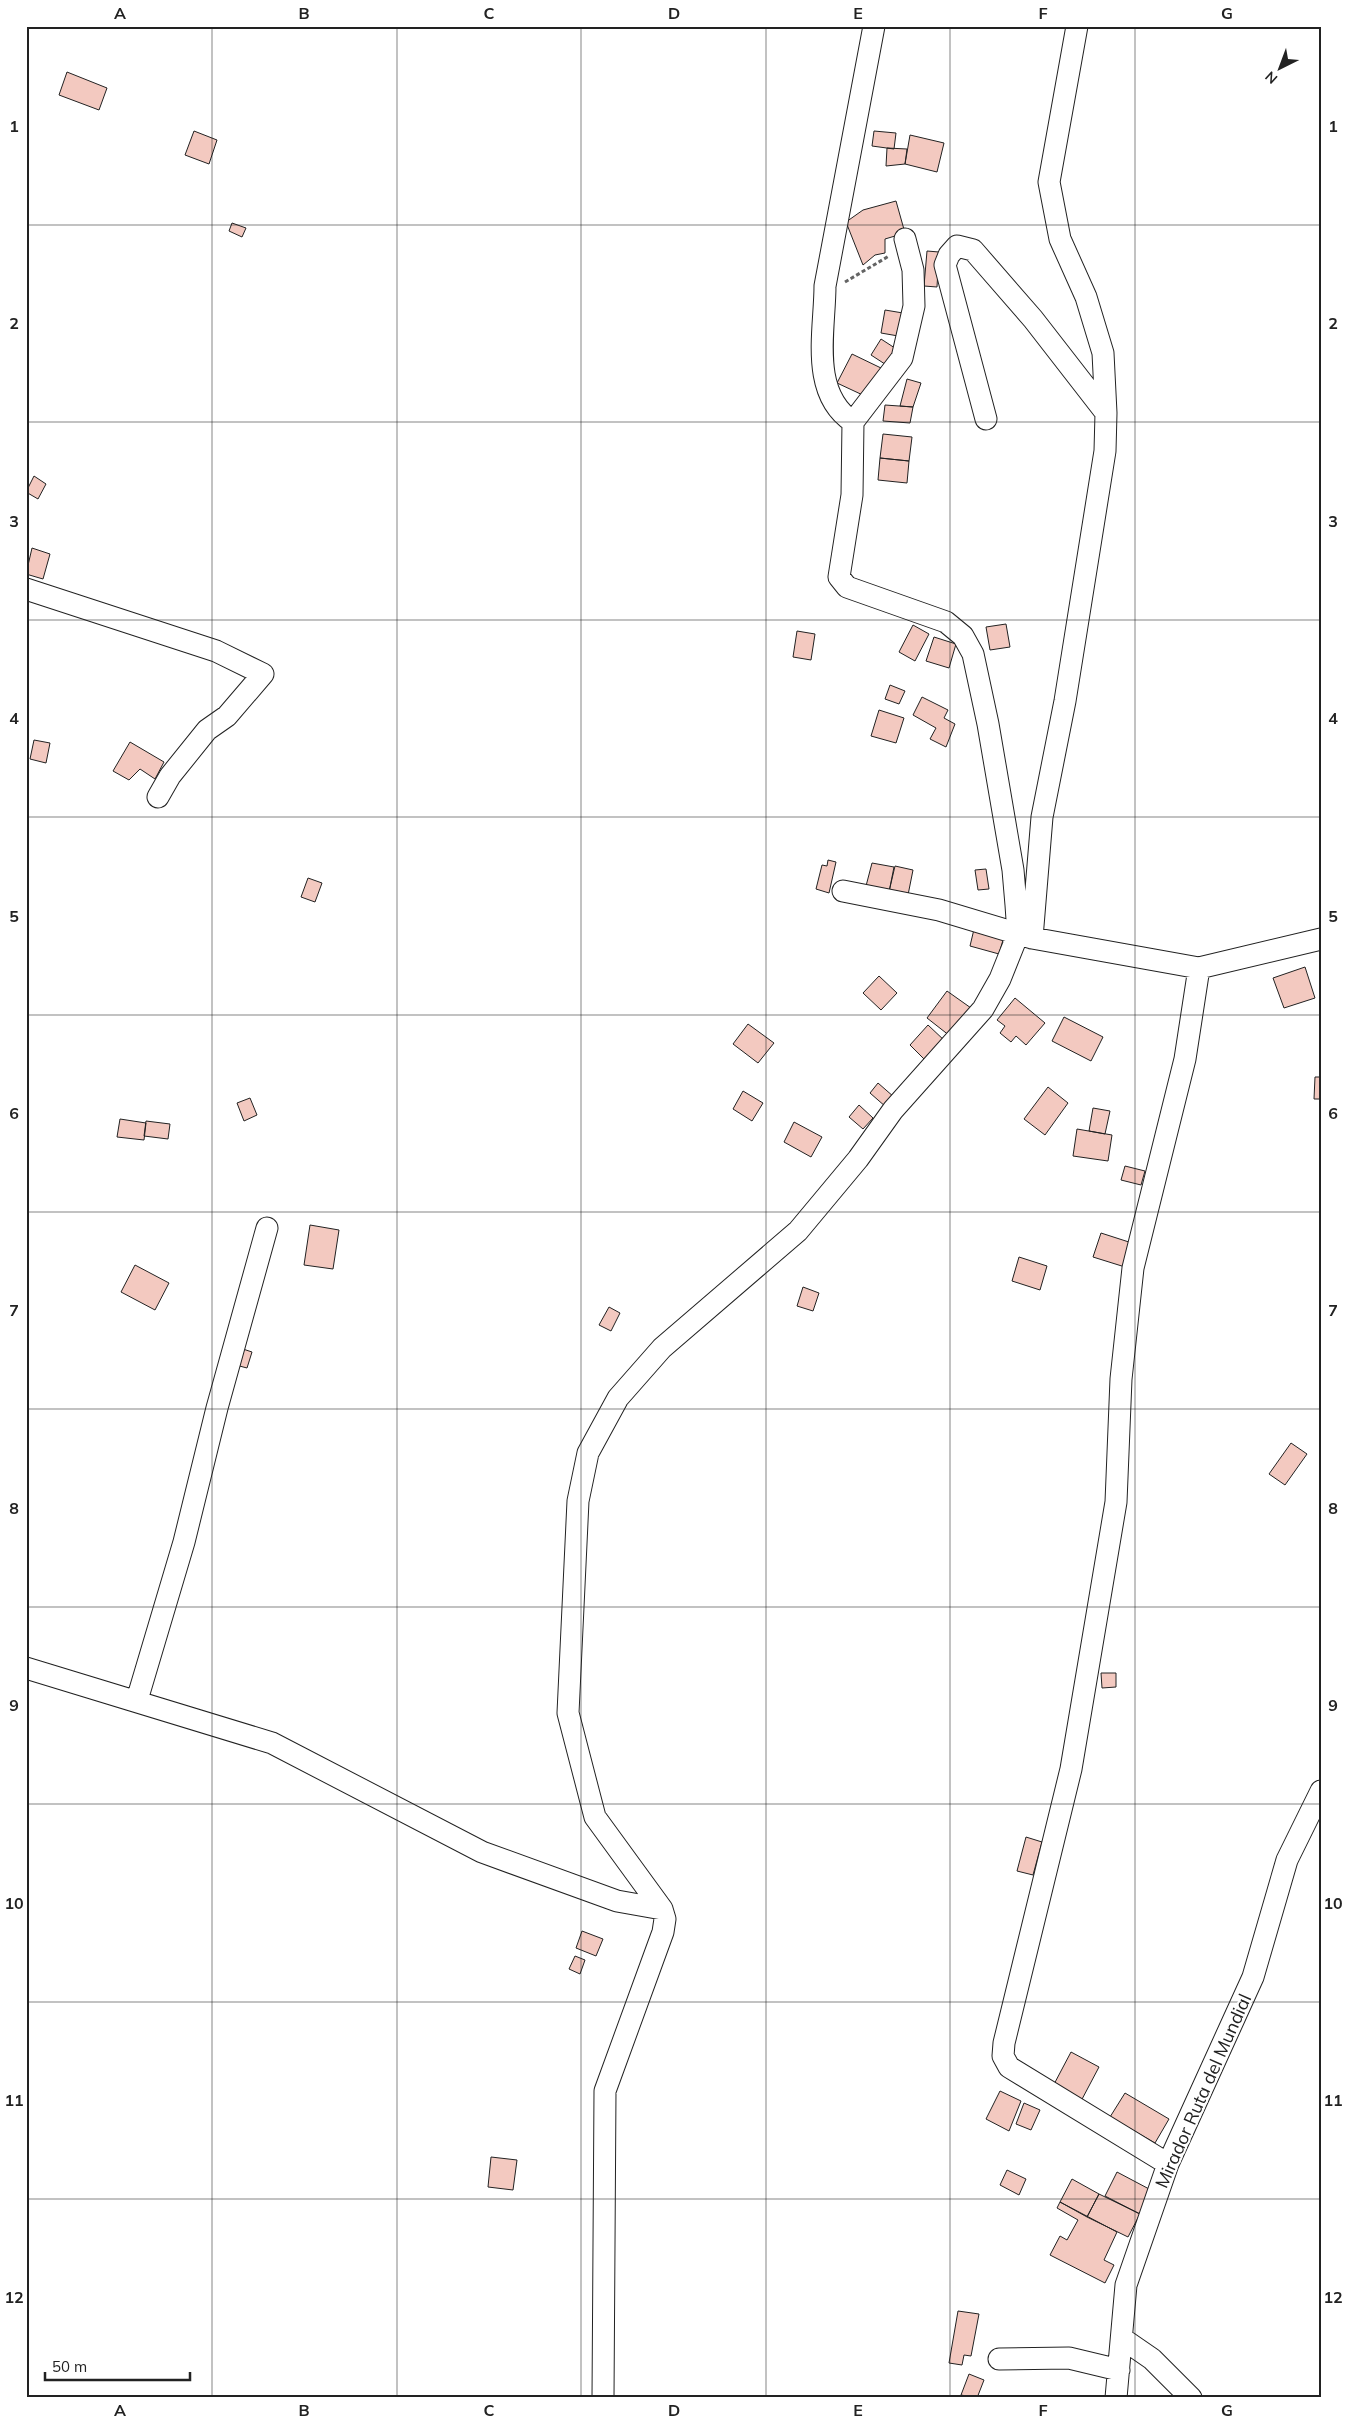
<svg xmlns="http://www.w3.org/2000/svg" width="1347" height="2424" font-family="Mulish,sans-serif">
	<style>
		.building { fill: #f3c9c0; stroke: #222 }
		.lines { fill: none; stroke-linecap: round; stroke-linejoin: round }
		.minor-casing { stroke: #222; stroke-width: 23 }
		.path { stroke: #646464; stroke-width: 3; stroke-dasharray: 4 2.5; stroke-linecap: butt }
		.minor { stroke: #fff; stroke-width: 21 }
		.grid { fill: none; stroke: #222; stroke-width: 1; stroke-opacity: 0.55 }
		.labels { text-anchor: middle; dominant-baseline: central; stroke-width: 4; stroke-linejoin: round; paint-order: stroke }
		.street-label { font-size: 18px; fill: #222; stroke: #fff }
		.neatline { fill: none; stroke: #222; stroke-width: 2 }
		.grid-label { font-size: 16px; text-anchor: middle; font-weight: bold; fill: #222 }
	</style>
	<rect width="100%" height="100%" fill="#fff"/>
	<path class="building" d="M 67,72 L 107,88 L 99,110 L 59,95 Z
		M 194,131 L 217,140 L 209,164 L 185,155 Z
		M 874,131 L 896,133 L 894,149 L 872,146 Z
		M 910,135 L 944,143 L 937,172 L 905,164 Z
		M 887,148 L 907,149 L 905,164 L 886,166 Z
		M 896,201 L 905,233 L 885,239 L 885,253 L 875,255 L 863,265 L 846,222 L 863,210 Z
		M 232,223 L 246,228 L 242,237 L 229,231 Z
		M 927,251 L 939,252 L 937,287 L 924,286 Z
		M 885,310 L 909,314 L 904,337 L 881,333 Z
		M 881,339 L 901,352 L 891,368 L 871,355 Z
		M 852,354 L 881,368 L 867,397 L 837,383 Z
		M 907,379 L 921,383 L 913,407 L 900,406 Z
		M 885,405 L 913,407 L 910,423 L 883,421 Z
		M 883,434 L 912,437 L 909,461 L 880,458 Z
		M 880,458 L 909,461 L 907,483 L 878,480 Z
		M 34,476 L 46,484 L 38,499 L 26,492 Z
		M 32,548 L 50,554 L 43,579 L 26,574 Z
		M 1006,624 L 1010,647 L 990,650 L 986,627 Z
		M 913,625 L 929,634 L 915,661 L 899,652 Z
		M 797,631 L 815,634 L 811,660 L 793,657 Z
		M 934,637 L 956,644 L 949,668 L 926,661 Z
		M 890,685 L 905,691 L 899,704 L 885,699 Z
		M 922,697 L 948,710 L 944,718 L 955,724 L 946,747 L 930,739 L 936,728 L 913,715 Z
		M 879,710 L 904,718 L 896,743 L 871,736 Z
		M 34,740 L 50,743 L 46,763 L 30,759 Z
		M 130,742 L 164,762 L 155,779 L 140,769 L 129,780 L 113,771 Z
		M 828,860 L 836,862 L 829,893 L 816,889 L 822,865 L 827,866 Z
		M 872,863 L 894,867 L 889,892 L 866,886 Z
		M 895,866 L 913,870 L 907,900 L 888,896 Z
		M 986,869 L 989,889 L 978,890 L 975,870 Z
		M 308,878 L 322,883 L 315,902 L 301,897 Z
		M 975,925 L 1005,933 L 999,954 L 970,946 Z
		M 1305,967 L 1315,998 L 1284,1008 L 1273,978 Z
		M 879,976 L 897,993 L 881,1010 L 863,993 Z
		M 947,991 L 971,1008 L 950,1036 L 927,1018 Z
		M 1015,998 L 1045,1023 L 1026,1045 L 1016,1036 L 1011,1042 L 1000,1033 L 1005,1026 L 997,1020 Z
		M 1064,1017 L 1103,1037 L 1091,1061 L 1052,1041 Z
		M 748,1024 L 774,1043 L 758,1063 L 733,1044 Z
		M 928,1025 L 946,1042 L 927,1062 L 910,1045 Z
		M 1315,1077 L 1321,1077 L 1321,1099 L 1314,1099 Z
		M 878,1083 L 894,1097 L 886,1107 L 870,1093 Z
		M 1048,1087 L 1068,1103 L 1045,1135 L 1024,1119 Z
		M 743,1091 L 763,1103 L 752,1121 L 733,1109 Z
		M 250,1098 L 257,1115 L 244,1121 L 237,1103 Z
		M 859,1105 L 873,1118 L 863,1129 L 849,1117 Z
		M 1093,1108 L 1110,1111 L 1105,1134 L 1089,1131 Z
		M 120,1119 L 146,1123 L 144,1140 L 117,1137 Z
		M 146,1121 L 170,1124 L 168,1139 L 144,1136 Z
		M 794,1122 L 822,1137 L 811,1157 L 784,1142 Z
		M 1077,1129 L 1112,1135 L 1108,1161 L 1073,1156 Z
		M 1125,1166 L 1145,1171 L 1141,1185 L 1121,1180 Z
		M 310,1225 L 339,1230 L 333,1269 L 304,1265 Z
		M 1101,1233 L 1132,1243 L 1125,1267 L 1093,1257 Z
		M 1019,1257 L 1047,1266 L 1040,1290 L 1012,1281 Z
		M 135,1265 L 169,1283 L 155,1310 L 121,1292 Z
		M 803,1287 L 819,1293 L 813,1311 L 797,1306 Z
		M 609,1307 L 620,1313 L 611,1331 L 599,1325 Z
		M 237,1347 L 252,1352 L 247,1368 L 232,1364 Z
		M 1291,1443 L 1307,1454 L 1285,1485 L 1269,1474 Z
		M 1101,1673 L 1116,1673 L 1116,1687 L 1102,1688 Z
		M 1026,1837 L 1042,1842 L 1033,1875 L 1017,1871 Z
		M 582,1931 L 603,1939 L 596,1956 L 576,1948 Z
		M 575,1956 L 585,1960 L 580,1974 L 569,1969 Z
		M 1071,2052 L 1099,2067 L 1080,2103 L 1052,2088 Z
		M 1000,2091 L 1021,2101 L 1009,2131 L 986,2119 Z
		M 1125,2093 L 1169,2119 L 1155,2143 L 1110,2117 Z
		M 1024,2103 L 1040,2110 L 1031,2130 L 1016,2124 Z
		M 491,2157 L 517,2160 L 513,2190 L 488,2187 Z
		M 1007,2170 L 1026,2179 L 1019,2195 L 1000,2185 Z
		M 1117,2172 L 1151,2190 L 1140,2214 L 1105,2196 Z
		M 1072,2179 L 1099,2194 L 1087,2217 L 1060,2202 Z
		M 1099,2194 L 1140,2214 L 1128,2237 L 1087,2217 Z
		M 1060,2202 L 1117,2232 L 1104,2260 L 1114,2265 L 1105,2283 L 1050,2255 L 1060,2236 L 1067,2240 L 1078,2220 L 1057,2208 Z
		M 958,2311 L 979,2314 L 971,2356 L 964,2355 L 962,2365 L 949,2363 Z
		M 969,2374 L 984,2380 L 977,2398 L 961,2395 Z"/>
	<g class="lines">
		<defs>
			<path id="minor" d="M 986,419 L 945,265 L 949,255 L 957,246 L 973,250 L 1033,319 L 1106,413
				M 853,422 C 809,393 825,330 825,286 L 874,26
				M 26,589 L 216,651 L 263,674 L 227,716 L 207,730 L 170,776 L 158,797
				M 843,891 L 939,910 L 1032,938 L 1199,968 L 1321,939
				M 1032,938 L 1042,817 L 1065,701 L 1105,451 L 1106,413 L 1103,353 L 1086,297 L 1060,239 L 1049,182 L 1077,26
				M 26,1668 L 272,1743 L 482,1852 L 617,1901 L 662,1909
				M 137,1700 L 184,1542 L 217,1408 L 267,1228
				M 1168,2164 L 1009,2067 L 1003,2056 L 1004,2043 L 1071,1769 L 1116,1502 L 1121,1379 L 1133,1268 L 1185,1059 L 1199,968
				M 1123,2339 L 1152,2359 L 1191,2398
				M 999,2359 L 1069,2358 L 1119,2370
				M 603,2398 L 605,2091 L 663,1932 L 665,1919 L 662,1909 L 595,1817 L 568,1713 L 578,1501 L 588,1453 L 618,1398 L 662,1348 L 798,1231 L 858,1159 L 893,1110 L 983,1009 L 1000,979 L 1018,934 L 1016,905 L 1013,870 L 988,724 L 973,654 L 963,636 L 946,622 L 847,587 L 839,577 L 852,495 L 853,422 L 902,358 L 914,306 L 913,270 L 905,239
				M 1116,2398 L 1126,2285 L 1168,2164 L 1253,1977 L 1287,1860 L 1321,1791"/>
		</defs>
		<use href="#minor" class="minor-casing"/>
		<path class="path" d="M 845,282 L 889,256"/>
		<use href="#minor" class="minor"/>
	</g>
	<path class="grid" d="M 212,26 L 212,2398M 397,26 L 397,2398M 581,26 L 581,2398M 766,26 L 766,2398M 950,26 L 950,2398M 1135,26 L 1135,2398M 26,225 L 1321,225M 26,422 L 1321,422M 26,620 L 1321,620M 26,817 L 1321,817M 26,1015 L 1321,1015M 26,1212 L 1321,1212M 26,1409 L 1321,1409M 26,1607 L 1321,1607M 26,1804 L 1321,1804M 26,2002 L 1321,2002M 26,2199 L 1321,2199"/>
	<g class="labels">
		<g class="street-label">
			<text transform="translate(1203 2091) rotate(-66)">Mirador Ruta del Mundial</text>
		</g>
	</g>
	<rect width="1347" height="2424" fill="none" stroke="#ffffff" stroke-width="55"/>
	<g transform="translate(1280 68) rotate(222)" stroke="#ffffff" stroke-width="4" paint-order="stroke">
	<path d="M0-4L9 19L0 12L-9 19Z" fill="#222222"/>
	<text y="-8" font-size="14" font-weight="bold" text-anchor="middle" fill="#222222">N</text>
	</g>
	<path d="M45 2372v8h145v-8" fill="none" stroke="#222222" stroke-width="2.5"/>
	<text x="52" y="2372" font-size="15" fill="#222222" stroke="#ffffff" stroke-width="4" paint-order="stroke">50 m</text>
	<rect x="28" y="28" width="1292" height="2368" class="neatline"/>
	<g class="grid-label">
		<text x="120" y="19">A</text>
		<text x="304" y="19">B</text>
		<text x="489" y="19">C</text>
		<text x="674" y="19">D</text>
		<text x="858" y="19">E</text>
		<text x="1043" y="19">F</text>
		<text x="1227" y="19">G</text>
		<text x="14" y="132">1</text>
		<text x="1333" y="132">1</text>
		<text x="14" y="329">2</text>
		<text x="1333" y="329">2</text>
		<text x="14" y="527">3</text>
		<text x="1333" y="527">3</text>
		<text x="14" y="724">4</text>
		<text x="1333" y="724">4</text>
		<text x="14" y="922">5</text>
		<text x="1333" y="922">5</text>
		<text x="14" y="1119">6</text>
		<text x="1333" y="1119">6</text>
		<text x="14" y="1316">7</text>
		<text x="1333" y="1316">7</text>
		<text x="14" y="1514">8</text>
		<text x="1333" y="1514">8</text>
		<text x="14" y="1711">9</text>
		<text x="1333" y="1711">9</text>
		<text x="14" y="1909">10</text>
		<text x="1333" y="1909">10</text>
		<text x="14" y="2106">11</text>
		<text x="1333" y="2106">11</text>
		<text x="14" y="2303">12</text>
		<text x="1333" y="2303">12</text>
		<text x="120" y="2416">A</text>
		<text x="304" y="2416">B</text>
		<text x="489" y="2416">C</text>
		<text x="674" y="2416">D</text>
		<text x="858" y="2416">E</text>
		<text x="1043" y="2416">F</text>
		<text x="1227" y="2416">G</text>
	</g>
</svg>
